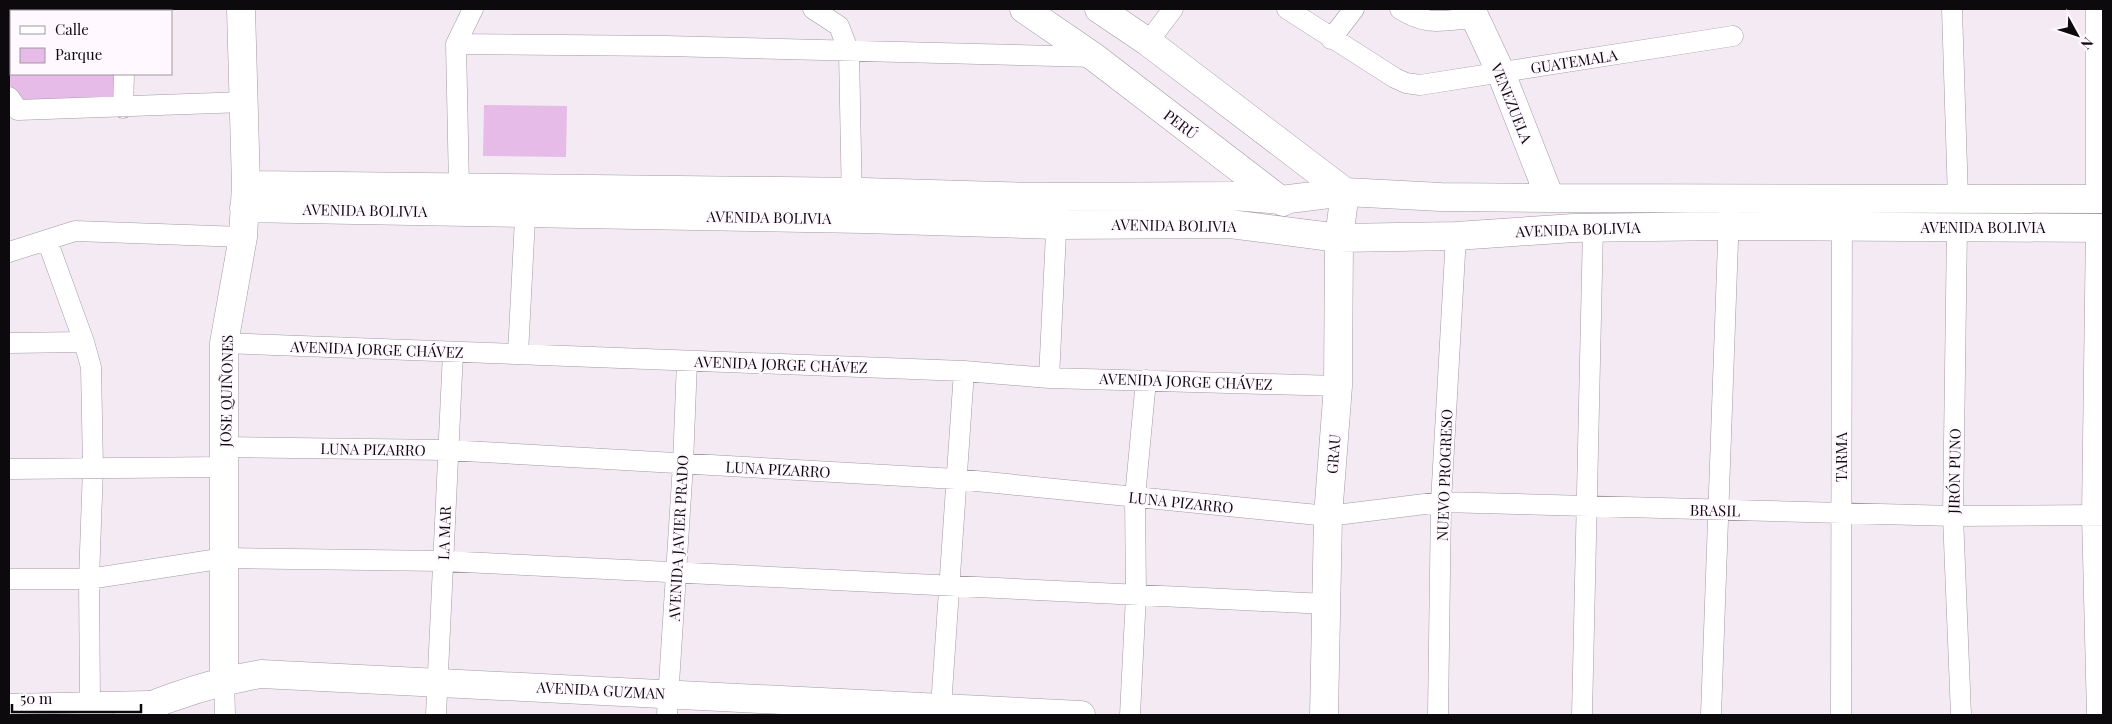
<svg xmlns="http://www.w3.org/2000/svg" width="2112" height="724" font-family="'Playfair Display',serif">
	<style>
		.green { fill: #e7bbe8 }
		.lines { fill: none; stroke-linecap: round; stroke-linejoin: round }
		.street-casing { stroke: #a399a3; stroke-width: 21 }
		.secondary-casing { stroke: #a399a3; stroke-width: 29 }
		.street { stroke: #fff; stroke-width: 20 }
		.secondary { stroke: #fff; stroke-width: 28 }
		.labels { text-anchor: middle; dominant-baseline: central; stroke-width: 4; stroke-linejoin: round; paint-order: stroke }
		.street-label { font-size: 15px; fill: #0d0a0d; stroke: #fff9ff }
	</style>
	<rect width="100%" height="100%" fill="#f4eaf4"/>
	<path class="green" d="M 75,9 L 117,9 L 117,11 L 71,11 Z
		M 11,50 L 11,74 L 117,74 L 117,100 L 22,104 L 9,84 L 9,51 Z
		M 484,105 L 567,106 L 566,157 L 483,156 Z"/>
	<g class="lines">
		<defs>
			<path id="street" d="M 813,9 L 839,26 L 849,52 L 852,204
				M 1287,9 L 1395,78 L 1406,83 L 1420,85 L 1733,36
				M 1400,9 C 1428,27 1443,20 1475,18
				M 1952,9 L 1958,199
				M 2096,9 L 2096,199
				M 58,11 L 62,9
				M 124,11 L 124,9
				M 1331,39 L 1354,9
				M 9,42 L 11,41
				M 1148,42 L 1173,9
				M 456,44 L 666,46 L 1094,57
				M 9,97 L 18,110 L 245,102
				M 123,108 L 124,74
				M 459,187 L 456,44 L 473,9
				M 1957,227 L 1953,516 L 1961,715
				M 2096,227 L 2092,515 L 2097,715
				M 47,240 L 84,342 L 91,367 L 93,468 L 89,579 L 90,702
				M 9,252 L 75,231 L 243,237
				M 9,343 L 84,342
				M 224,343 L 964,371 L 1049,378 L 1338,386
				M 518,354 L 526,199
				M 1049,378 L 1057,212
				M 225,447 L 447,450 L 956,479 L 1328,516 L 1441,502 L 1953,516 L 2103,515
				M 9,469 L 224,467
				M 9,579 L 89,579 L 225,558 L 443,561 L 1326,604
				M 224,680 L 225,715
				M 9,704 L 149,701
				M 941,707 L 964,371
				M 436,715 L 453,352
				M 667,715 L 683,464 L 687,361
				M 1130,715 L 1136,595 L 1135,497 L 1146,380
				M 1438,715 L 1441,502 L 1456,236
				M 1582,715 L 1593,228
				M 1711,715 L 1729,213
				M 1841,715 L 1842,198"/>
			<path id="secondary" d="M 1024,9 L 1094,57 L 1283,202
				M 1099,9 L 1148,42 L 1345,192
				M 1471,9 L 1501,73 L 1550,198
				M 246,185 L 863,192 L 1037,197 L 1233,196 L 1281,200 L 1345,192 L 1441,197 L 1550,198 L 2103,199
				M 244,208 L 863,219 L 1056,225 L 1230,224 L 1339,238 L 1456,236 L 1574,228 L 1728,226 L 2103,228
				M 224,680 L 224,343 L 243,237 L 246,185 L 241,9
				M 128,715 C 171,696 214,682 261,674 L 1081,715
				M 1324,715 L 1328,516 L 1338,386 L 1339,238 L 1345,192"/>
		</defs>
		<use href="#street" class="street-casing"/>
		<use href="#secondary" class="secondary-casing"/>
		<use href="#street" class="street"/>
		<use href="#secondary" class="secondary"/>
	</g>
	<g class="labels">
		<g class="street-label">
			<text transform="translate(1574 61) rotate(-9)">GUATEMALA</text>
			<text transform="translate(1512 103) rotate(68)">VENEZUELA</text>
			<text transform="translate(1181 124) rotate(37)">PERÚ</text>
			<text transform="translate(365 210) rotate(1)">AVENIDA BOLIVIA</text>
			<text transform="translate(769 217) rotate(1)">AVENIDA BOLIVIA</text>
			<text transform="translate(1174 225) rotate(1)">AVENIDA BOLIVIA</text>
			<text x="1983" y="227">AVENIDA BOLIVIA</text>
			<text transform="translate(1578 229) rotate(-2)">AVENIDA BOLIVIA</text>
			<text transform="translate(377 349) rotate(2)">AVENIDA JORGE CHÁVEZ</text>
			<text transform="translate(781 364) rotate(2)">AVENIDA JORGE CHÁVEZ</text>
			<text transform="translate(1186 381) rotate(2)">AVENIDA JORGE CHÁVEZ</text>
			<text transform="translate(226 391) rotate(-89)">JOSE QUIÑONES</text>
			<text transform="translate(373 449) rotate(1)">LUNA PIZARRO</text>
			<text transform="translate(1333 454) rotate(-86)">GRAU</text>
			<text transform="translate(1841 457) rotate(-90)">TARMA</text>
			<text transform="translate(778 469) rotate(3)">LUNA PIZARRO</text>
			<text transform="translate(1954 471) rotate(-89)">JIRÓN PUNO</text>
			<text transform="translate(1444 475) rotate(-88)">NUEVO PROGRESO</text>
			<text transform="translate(1181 502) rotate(6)">LUNA PIZARRO</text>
			<text transform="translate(1715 510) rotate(1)">BRASIL</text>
			<text transform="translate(444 533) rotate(-88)">LA MAR</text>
			<text transform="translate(678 538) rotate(-87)">AVENIDA JAVIER PRADO</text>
			<text transform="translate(601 690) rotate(3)">AVENIDA GUZMAN</text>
		</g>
	</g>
	<rect width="2112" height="724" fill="none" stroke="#0d0a0d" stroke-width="20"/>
	<rect x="10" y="10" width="162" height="65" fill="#fff9ff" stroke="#9e999e"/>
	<rect x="20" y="26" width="25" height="8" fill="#ffffff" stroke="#9e999e"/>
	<text x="55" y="35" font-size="15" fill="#0d0a0d">Calle</text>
	<rect x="20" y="48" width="25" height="15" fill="#e7bbe8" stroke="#9e999e"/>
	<text x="55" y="60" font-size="15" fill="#0d0a0d">Parque</text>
	<g transform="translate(2077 35) rotate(130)" stroke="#fff9ff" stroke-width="4" paint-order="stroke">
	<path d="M0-4L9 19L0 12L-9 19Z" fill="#0d0a0d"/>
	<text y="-8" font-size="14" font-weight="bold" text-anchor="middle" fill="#0d0a0d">N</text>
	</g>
	<path d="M12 704v8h129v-8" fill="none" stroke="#0d0a0d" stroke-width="2.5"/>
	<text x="20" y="704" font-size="15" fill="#0d0a0d" stroke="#fff9ff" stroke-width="4" paint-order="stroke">50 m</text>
</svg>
